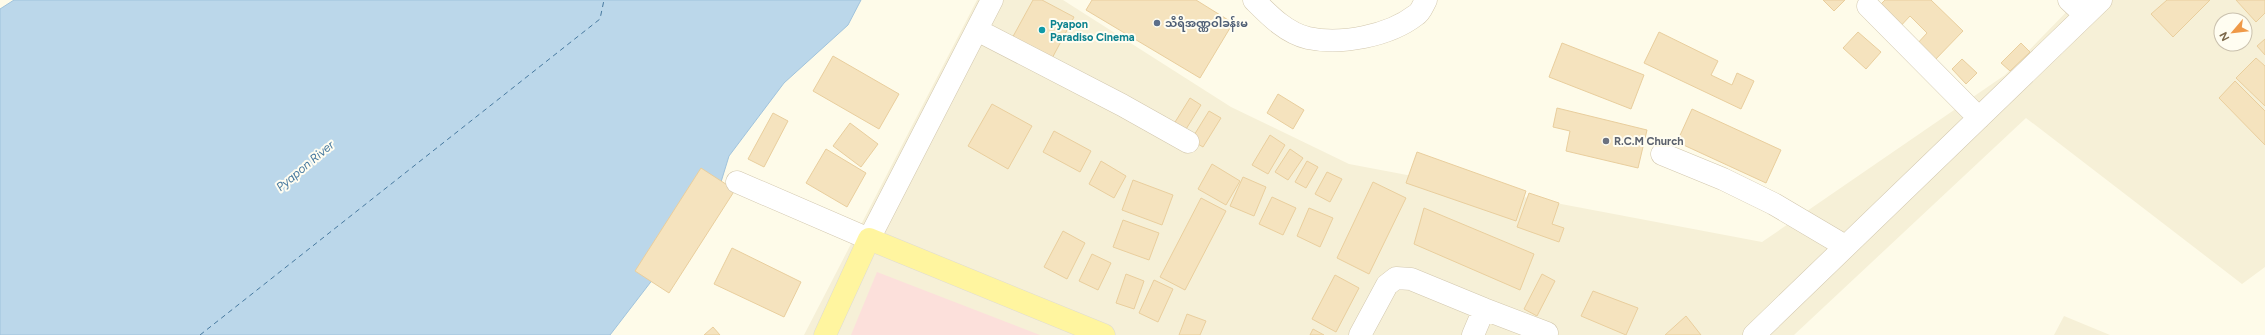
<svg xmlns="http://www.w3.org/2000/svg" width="2265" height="335" font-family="Figtree,'Noto Sans Myanmar',sans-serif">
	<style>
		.residential { fill: #f6f0d7; fill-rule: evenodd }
		.medical { fill: #fce0db }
		.water { fill: #bbd7ea; stroke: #a0c3dc }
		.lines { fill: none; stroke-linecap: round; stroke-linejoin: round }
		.ferry { stroke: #47799f; stroke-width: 1; stroke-dasharray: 5 4; stroke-linecap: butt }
		.building { fill: #f5e3be; stroke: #e9ce9d }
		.minor-casing { stroke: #d2c7ad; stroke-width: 23 }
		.major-casing { stroke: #dfdbd4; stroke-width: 23 }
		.minor { stroke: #fff; stroke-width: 22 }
		.major { stroke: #fff59f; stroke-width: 22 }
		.service-dot { fill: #5c6f8a; stroke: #fffdf1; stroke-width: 1.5 }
		.culture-dot { fill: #0f9aa8; stroke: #fffdf1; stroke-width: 1.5 }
		.worship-dot { fill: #6b7280; stroke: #fffdf1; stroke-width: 1.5 }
		.labels { text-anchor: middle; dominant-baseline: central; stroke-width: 4; stroke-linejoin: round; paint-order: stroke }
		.service-label { font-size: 11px; font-weight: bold; fill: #4e5e75; stroke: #fffdf1; text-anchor: start }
		.culture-label { font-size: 11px; font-weight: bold; fill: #0d838f; stroke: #fffdf1; text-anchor: start }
		.worship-label { font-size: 11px; font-weight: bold; fill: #5b616d; stroke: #fffdf1; text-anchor: start }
		.water-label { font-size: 12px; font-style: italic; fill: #47799f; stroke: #fffdf1 }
	</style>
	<rect width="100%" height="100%" fill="#fefbe9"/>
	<path class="residential" d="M 977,0 L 1063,0 L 1231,107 L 1349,164 L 1762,242 L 2005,75 L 2078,0 L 2265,0 L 2265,267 L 2242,284 L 2026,118 L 1794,335 L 804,335 ZM 2221,20 L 2245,20 L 2245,44 L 2221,44 Z
		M 2064,316 L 2110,335 L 2054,335 Z"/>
	<path class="medical" d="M 877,272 L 1040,335 L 851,335 Z"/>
	<path class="water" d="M 14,0 L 861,0 L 848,25 L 784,83 L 729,156 L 713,208 L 680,244 L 610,335 L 0,335 L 0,9 Z"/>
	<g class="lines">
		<path class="ferry" d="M 200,335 L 600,19 L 604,0"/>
	</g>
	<path class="building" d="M 1033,0 L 1042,0 L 1074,17 L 1049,64 L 1010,42 Z
		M 1092,0 L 1196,0 L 1233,23 L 1200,78 L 1086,10 Z
		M 1823,0 L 1845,0 L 1834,11 Z
		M 1885,0 L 1931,0 L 1963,31 L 1933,62 L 1916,45 L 1927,33 L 1910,16 L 1897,30 L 1875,10 Z
		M 2167,0 L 2210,0 L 2173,37 L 2151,14 Z
		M 2236,0 L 2265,0 L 2265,13 L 2256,22 Z
		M 1659,32 L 1718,61 L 1711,75 L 1732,85 L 1737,73 L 1754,81 L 1741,109 L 1644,63 Z
		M 1858,32 L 1881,52 L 1866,69 L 1843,48 Z
		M 2265,39 L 2265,55 L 2257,46 Z
		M 1562,43 L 1644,75 L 1631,109 L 1549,77 Z
		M 2021,43 L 2030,52 L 2010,71 L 2001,63 Z
		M 833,56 L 899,94 L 879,129 L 813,91 Z
		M 2256,58 L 2265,66 L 2265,106 L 2236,78 Z
		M 1962,59 L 1977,73 L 1966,84 L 1952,69 Z
		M 2235,81 L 2265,111 L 2265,145 L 2219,98 Z
		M 1278,94 L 1304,110 L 1293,129 L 1267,113 Z
		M 1190,98 L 1201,105 L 1183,134 L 1172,127 Z
		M 992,104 L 1032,126 L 1008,169 L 968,146 Z
		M 1557,108 L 1647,130 L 1638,168 L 1566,151 L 1570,131 L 1553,127 Z
		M 1692,109 L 1781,150 L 1766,183 L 1677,142 Z
		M 1209,111 L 1221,118 L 1203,147 L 1191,140 Z
		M 773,113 L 788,121 L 764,167 L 748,159 Z
		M 850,123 L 878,144 L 861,167 L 833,146 Z
		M 1054,131 L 1091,151 L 1080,172 L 1043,152 Z
		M 1270,135 L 1285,145 L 1268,174 L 1252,165 Z
		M 826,149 L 866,173 L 847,207 L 806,183 Z
		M 1290,149 L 1303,158 L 1288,180 L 1275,172 Z
		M 1417,152 L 1526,191 L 1516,221 L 1406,183 Z
		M 1101,161 L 1126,176 L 1114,198 L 1089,184 Z
		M 1307,161 L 1318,167 L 1306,188 L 1295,182 Z
		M 1212,164 L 1240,181 L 1226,205 L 1198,189 Z
		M 701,168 L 735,190 L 669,293 L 635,271 Z
		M 1327,172 L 1342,179 L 1330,202 L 1315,194 Z
		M 1243,177 L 1266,187 L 1254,216 L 1230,206 Z
		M 1133,180 L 1173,195 L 1162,225 L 1122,210 Z
		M 1373,182 L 1406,198 L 1369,274 L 1337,258 Z
		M 1529,193 L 1559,203 L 1552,224 L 1564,228 L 1559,242 L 1517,227 Z
		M 1272,197 L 1296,208 L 1283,235 L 1259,224 Z
		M 1201,198 L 1226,211 L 1185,290 L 1160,277 Z
		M 1309,208 L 1333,218 L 1320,247 L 1297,236 Z
		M 1424,208 L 1534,254 L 1520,290 L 1414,244 Z
		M 1123,220 L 1159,233 L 1149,260 L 1113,247 Z
		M 1063,231 L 1085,243 L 1067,279 L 1044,267 Z
		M 732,248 L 801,282 L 784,317 L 714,284 Z
		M 1092,254 L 1111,263 L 1098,290 L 1079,281 Z
		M 1126,274 L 1144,281 L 1134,309 L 1116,303 Z
		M 1542,274 L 1555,281 L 1537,316 L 1524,309 Z
		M 1335,275 L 1359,288 L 1336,332 L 1312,319 Z
		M 1154,280 L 1173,289 L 1158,322 L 1139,313 Z
		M 1593,291 L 1638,308 L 1626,335 L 1581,316 Z
		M 1187,314 L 1206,321 L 1200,335 L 1179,335 Z
		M 1686,316 L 1701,335 L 1665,335 Z
		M 713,327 L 720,335 L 704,335 Z
		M 1313,329 L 1324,335 L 1310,335 Z"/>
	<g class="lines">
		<defs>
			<path id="minor" d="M 1254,0 C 1269,15 1286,33 1308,38 C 1341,45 1389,36 1416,15 C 1421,12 1423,5 1426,0
				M 2069,0 L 2085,15
				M 1868,6 L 1979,118
				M 977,30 L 1122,105 L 1188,142
				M 1662,154 L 1723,179 L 1774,204 L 1845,246
				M 737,182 L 869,239 L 992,0
				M 1484,309 L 1547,333
				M 1360,335 L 1387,285 L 1396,278 L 1411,279 L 1484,309 L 1473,335
				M 1754,335 L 2101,0"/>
			<path id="major" d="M 825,335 L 869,239 L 1104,335"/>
		</defs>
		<use href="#minor" class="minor-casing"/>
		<use href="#major" class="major-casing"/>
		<use href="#minor" class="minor"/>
		<use href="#major" class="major"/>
	</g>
	<circle class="service-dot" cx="1157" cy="23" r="4"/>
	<circle class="culture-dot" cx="1042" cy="30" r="4"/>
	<circle class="worship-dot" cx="1606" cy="141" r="4"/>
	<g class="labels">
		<g class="service-label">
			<text x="1165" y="23">သီရိအဏ္ဏဝါခန်းမ</text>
		</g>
		<g class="culture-label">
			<text x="1050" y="24">Pyapon<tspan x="1050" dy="13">Paradiso Cinema</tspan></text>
		</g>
		<g class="worship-label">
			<text x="1614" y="141">R.C.M Church</text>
		</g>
		<g class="water-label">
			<text transform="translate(305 166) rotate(-40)">Pyapon River</text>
		</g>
	</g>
	<g transform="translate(2233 32) rotate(242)"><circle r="19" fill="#fffdf1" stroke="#cac1ae"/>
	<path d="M0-3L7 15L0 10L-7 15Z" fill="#ef9947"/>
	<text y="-6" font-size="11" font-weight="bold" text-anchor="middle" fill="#7b684a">N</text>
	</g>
</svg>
